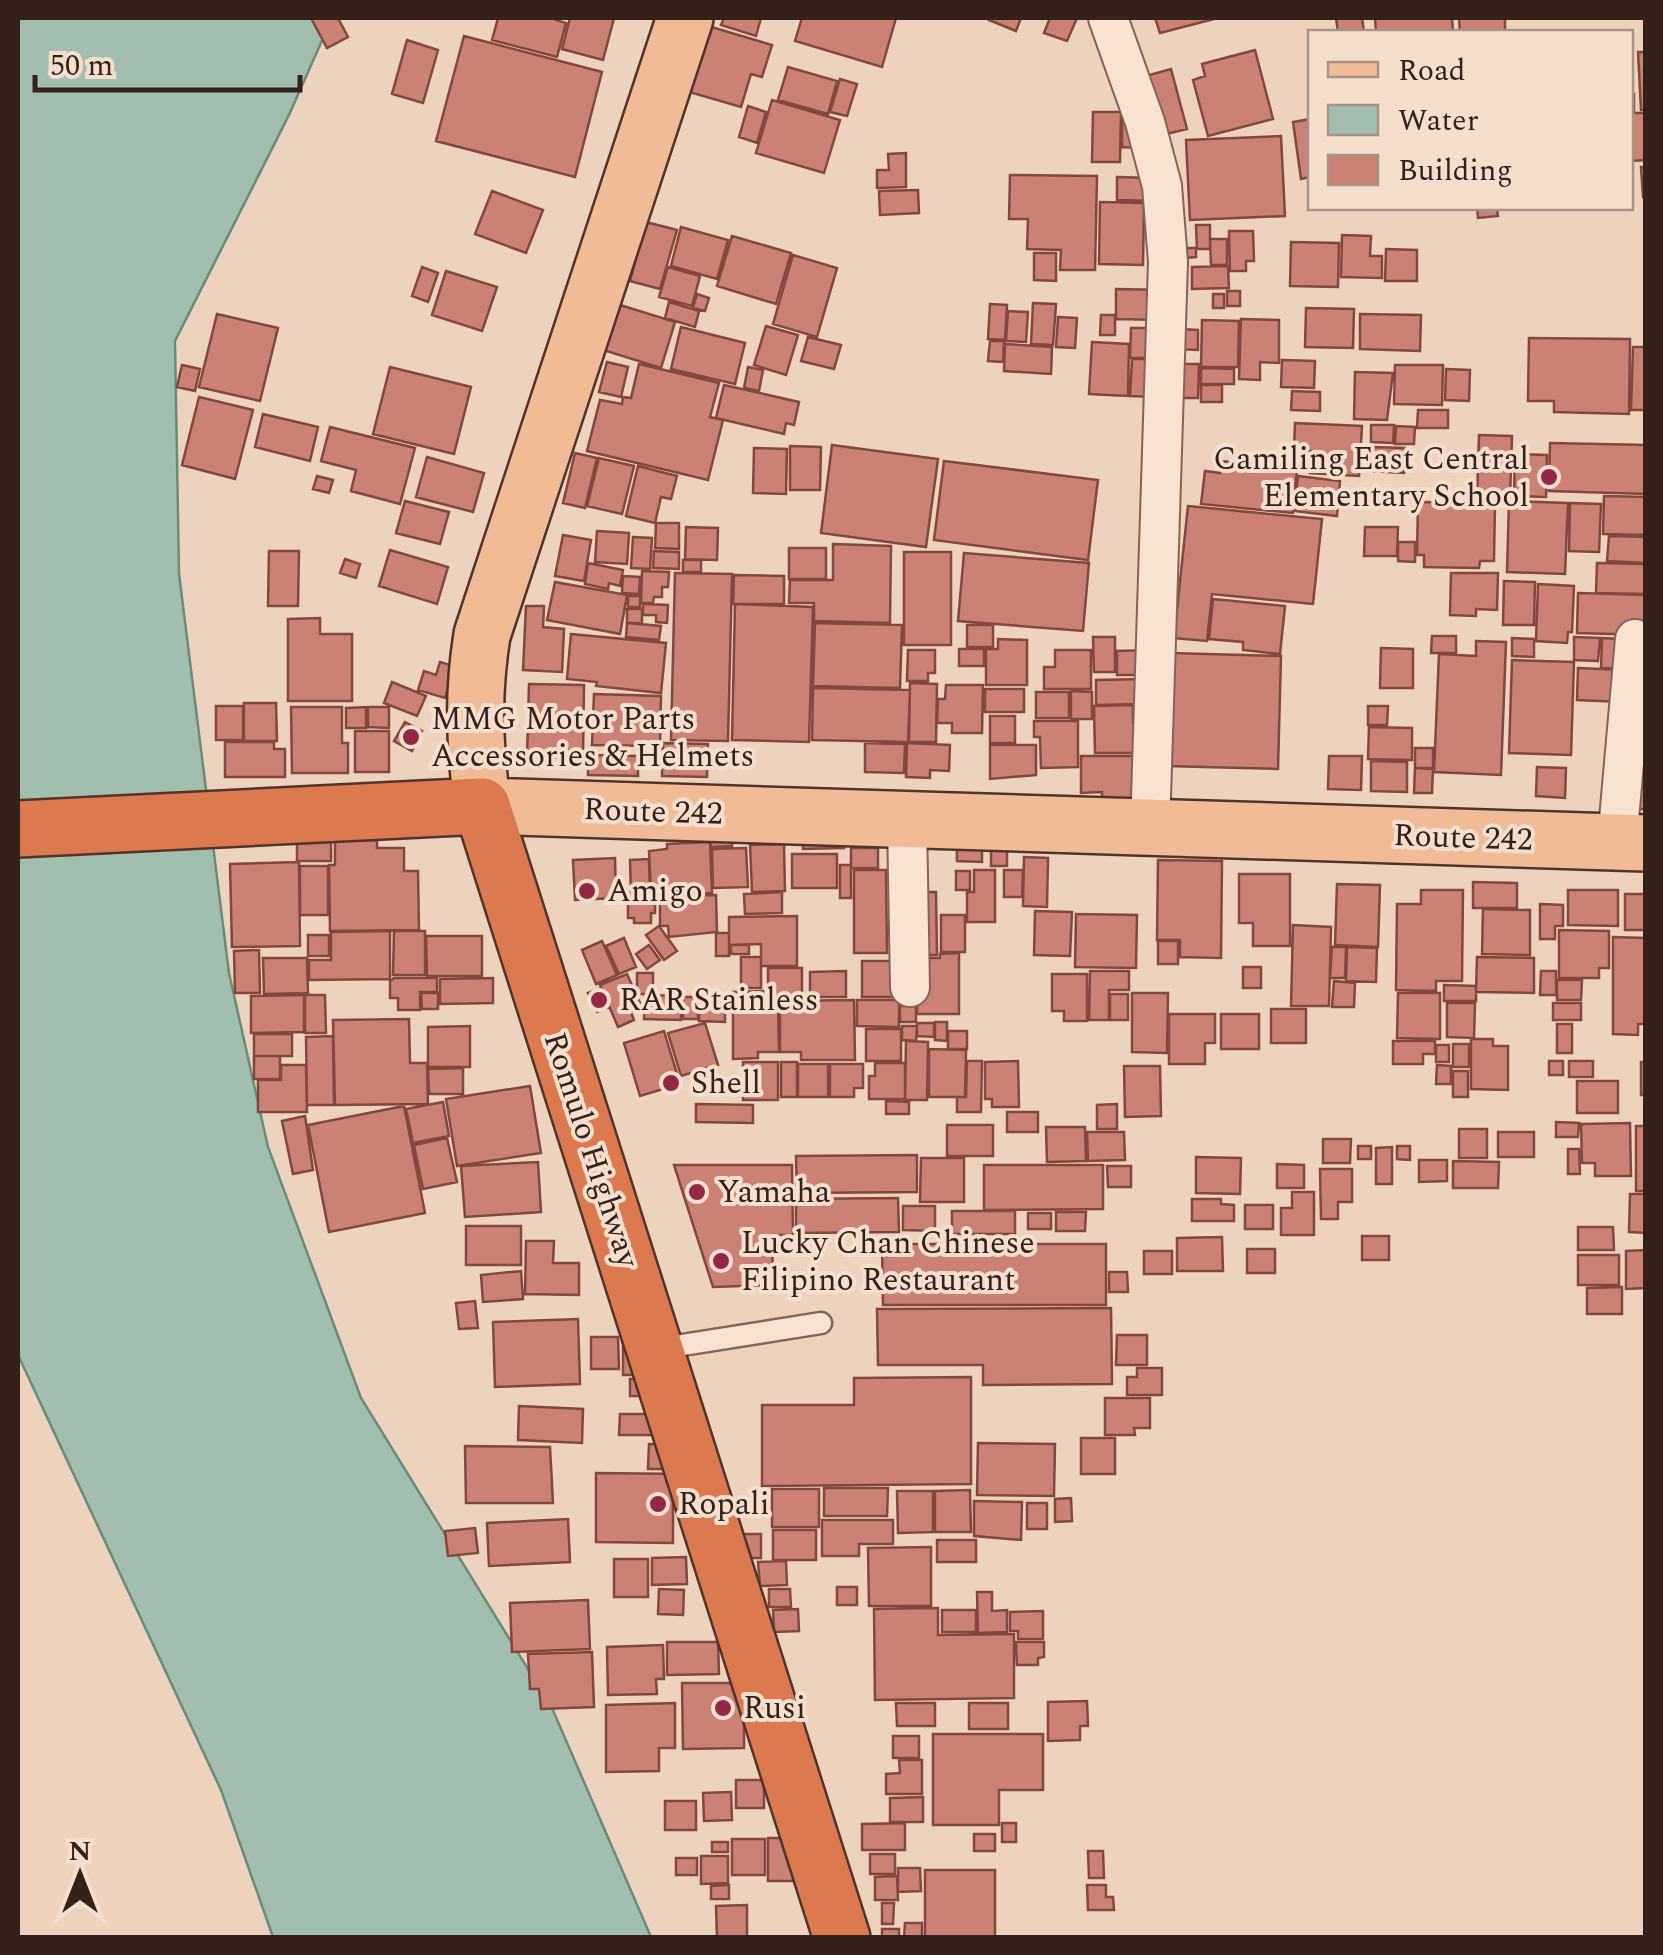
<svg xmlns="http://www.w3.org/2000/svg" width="1663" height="1955" font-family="Spectral,serif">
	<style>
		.water { fill: #a2beae; stroke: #698c7a; stroke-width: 2.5 }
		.building { fill: #cb8274; stroke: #83473e; stroke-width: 2.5 }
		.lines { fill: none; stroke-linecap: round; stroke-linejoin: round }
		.lane-casing { stroke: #856457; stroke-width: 25 }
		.street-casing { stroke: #856457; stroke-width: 42 }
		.primary-casing { stroke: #52342c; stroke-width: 60 }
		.highway-casing { stroke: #52342c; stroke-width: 60 }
		.lane { stroke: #f8e2d1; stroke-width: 20 }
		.street { stroke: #f8e2d1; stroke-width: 38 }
		.primary { stroke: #f1bc95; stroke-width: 55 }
		.highway { stroke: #dc794f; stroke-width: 55 }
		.poi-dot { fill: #932845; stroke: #f4dfce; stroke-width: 4 }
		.labels { text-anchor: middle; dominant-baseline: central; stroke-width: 8; stroke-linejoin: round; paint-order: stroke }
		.poi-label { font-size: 32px; fill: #34211c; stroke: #f4dfce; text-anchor: start }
		.street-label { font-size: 32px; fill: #34211c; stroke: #f4dfce }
	</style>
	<rect width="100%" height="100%" fill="#edd3be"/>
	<path class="water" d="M 18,18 L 332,18 L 289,115 L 175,341 L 179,574 L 229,973 L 268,1147 L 361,1398 L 552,1708 L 651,1937 L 273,1937 L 221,1790 L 18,1355 Z"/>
	<path class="building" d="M 311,18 L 338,18 L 348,37 L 327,48 Z
		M 498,18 L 557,18 L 556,20 L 566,23 L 557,57 L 492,40 Z
		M 570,18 L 614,18 L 603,60 L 562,49 Z
		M 724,18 L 761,18 L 756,36 L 721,25 Z
		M 802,18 L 896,18 L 882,67 L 795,41 Z
		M 990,18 L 1021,18 L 1016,31 L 989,20 Z
		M 1050,18 L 1077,18 L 1067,41 L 1044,33 Z
		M 1155,18 L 1218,18 L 1160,33 Z
		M 1336,18 L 1362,18 L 1364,32 L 1338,32 Z
		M 1375,18 L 1452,18 L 1453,32 L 1376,32 Z
		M 1459,18 L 1505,18 L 1505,32 L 1460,32 Z
		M 708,26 L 772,45 L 762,77 L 751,74 L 741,107 L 689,92 Z
		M 464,36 L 602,72 L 575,177 L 436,141 Z
		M 407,40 L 438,50 L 423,103 L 392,94 Z
		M 1255,50 L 1273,119 L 1208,136 L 1193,80 L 1205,76 L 1202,64 Z
		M 1638,52 L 1646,52 L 1646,110 L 1641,110 Z
		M 788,67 L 837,81 L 828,114 L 778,100 Z
		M 1171,69 L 1187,129 L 1158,136 L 1142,77 Z
		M 840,79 L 857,84 L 847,116 L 830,112 Z
		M 1630,94 L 1634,94 L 1634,113 L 1646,113 L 1646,160 L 1630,161 Z
		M 772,100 L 840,120 L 824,173 L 756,153 Z
		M 748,106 L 766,112 L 757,143 L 739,137 Z
		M 1093,112 L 1121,112 L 1120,162 L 1092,162 Z
		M 1122,118 L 1141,118 L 1140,148 L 1122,147 Z
		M 1310,119 L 1310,177 L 1301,179 L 1293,122 Z
		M 1281,136 L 1285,216 L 1190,220 L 1186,140 Z
		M 906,153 L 906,187 L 877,188 L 877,170 L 889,170 L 888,154 Z
		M 1641,167 L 1646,167 L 1646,197 L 1643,197 Z
		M 1010,175 L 1097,176 L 1095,270 L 1060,270 L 1061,250 L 1027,249 L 1028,219 L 1009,219 Z
		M 1117,177 L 1153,178 L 1153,201 L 1117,200 Z
		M 918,190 L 919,213 L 880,215 L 879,191 Z
		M 492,191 L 543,210 L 526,253 L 475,234 Z
		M 1100,202 L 1144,203 L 1143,265 L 1099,264 Z
		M 1477,208 L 1497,208 L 1498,216 L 1478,218 Z
		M 646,222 L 677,230 L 660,289 L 630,281 Z
		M 1196,225 L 1210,225 L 1210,249 L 1197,249 Z
		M 681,227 L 728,240 L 717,279 L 671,266 Z
		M 1229,231 L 1253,231 L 1254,261 L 1246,261 L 1246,271 L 1230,271 Z
		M 1342,235 L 1371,236 L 1370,256 L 1382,256 L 1382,278 L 1341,277 Z
		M 732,236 L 791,253 L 776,304 L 717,286 Z
		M 1210,239 L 1227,239 L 1227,265 L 1211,265 Z
		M 1291,242 L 1339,243 L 1338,287 L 1290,286 Z
		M 1185,248 L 1196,248 L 1196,257 L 1185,258 Z
		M 1386,249 L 1417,250 L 1417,281 L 1385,281 Z
		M 1034,253 L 1056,253 L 1056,281 L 1034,280 Z
		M 793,255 L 837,268 L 817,337 L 773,324 Z
		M 1228,266 L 1229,288 L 1192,289 L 1192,267 Z
		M 422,267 L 438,273 L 428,302 L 412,296 Z
		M 668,267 L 700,276 L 692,306 L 659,297 Z
		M 446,271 L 497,287 L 482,331 L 432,315 Z
		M 1116,289 L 1165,290 L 1164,320 L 1116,319 Z
		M 1227,291 L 1240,291 L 1240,306 L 1227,306 Z
		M 697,294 L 709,298 L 705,311 L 693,308 Z
		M 1213,294 L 1224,294 L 1224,308 L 1213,308 Z
		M 669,302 L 699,311 L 695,327 L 665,318 Z
		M 1033,303 L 1056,304 L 1053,345 L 1031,344 Z
		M 617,304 L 675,322 L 661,368 L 603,350 Z
		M 990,304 L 1007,305 L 1005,340 L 988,339 Z
		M 1306,308 L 1354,309 L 1353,348 L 1305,347 Z
		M 1008,311 L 1028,312 L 1026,342 L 1006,341 Z
		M 217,314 L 278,328 L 260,401 L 199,387 Z
		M 1360,314 L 1421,315 L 1420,351 L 1360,349 Z
		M 1101,315 L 1115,315 L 1115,335 L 1100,335 Z
		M 1058,317 L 1077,318 L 1075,348 L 1056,347 Z
		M 1241,319 L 1279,320 L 1279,363 L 1260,362 L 1260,380 L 1239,379 Z
		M 1202,320 L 1239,321 L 1238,367 L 1201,367 Z
		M 766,326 L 798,335 L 786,375 L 754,365 Z
		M 681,327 L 745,343 L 735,384 L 671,369 Z
		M 1131,328 L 1148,328 L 1154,358 L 1130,358 Z
		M 1178,329 L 1198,330 L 1198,350 L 1177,349 Z
		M 808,337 L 841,345 L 834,369 L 801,361 Z
		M 1529,338 L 1630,339 L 1629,414 L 1554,412 L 1554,401 L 1528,401 Z
		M 990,341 L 1004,341 L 1003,362 L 988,361 Z
		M 1092,342 L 1129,344 L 1128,396 L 1089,394 Z
		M 1005,344 L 1052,347 L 1051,374 L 1004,371 Z
		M 1633,347 L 1646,347 L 1646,410 L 1631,410 Z
		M 1132,359 L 1153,359 L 1152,397 L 1130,396 Z
		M 1282,360 L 1315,361 L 1314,388 L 1281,387 Z
		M 607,362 L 628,367 L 621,397 L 599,392 Z
		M 639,364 L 719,383 L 710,417 L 723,420 L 708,480 L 587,451 L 600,400 L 622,404 L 623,397 L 631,398 Z
		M 1178,364 L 1199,364 L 1198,398 L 1178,398 Z
		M 182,365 L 200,369 L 195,391 L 177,387 Z
		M 1395,365 L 1443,365 L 1442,405 L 1394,404 Z
		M 390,367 L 471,387 L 454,454 L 373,434 Z
		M 748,367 L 763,370 L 759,391 L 744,388 Z
		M 1201,368 L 1234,369 L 1234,384 L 1201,384 Z
		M 1446,369 L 1470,370 L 1469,401 L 1445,400 Z
		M 1355,372 L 1393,373 L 1387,420 L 1354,419 Z
		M 724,385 L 799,402 L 794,425 L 786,423 L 784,434 L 716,418 Z
		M 1201,385 L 1222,385 L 1222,402 L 1201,402 Z
		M 1292,391 L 1320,392 L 1320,411 L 1291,410 Z
		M 199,397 L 253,410 L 235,479 L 182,465 Z
		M 1418,410 L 1448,410 L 1448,428 L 1417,428 Z
		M 263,414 L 318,427 L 310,461 L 255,447 Z
		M 1295,423 L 1362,426 L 1359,476 L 1310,473 L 1311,451 L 1294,450 Z
		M 1371,425 L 1394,425 L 1393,443 L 1371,442 Z
		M 1396,426 L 1415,427 L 1414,444 L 1395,444 Z
		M 330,427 L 415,448 L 400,504 L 351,491 L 356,470 L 321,461 Z
		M 1479,435 L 1512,436 L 1510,498 L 1477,497 Z
		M 1550,443 L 1646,445 L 1646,494 L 1549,491 Z
		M 832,445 L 938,459 L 926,547 L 821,533 Z
		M 790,446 L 821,447 L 820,490 L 790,490 Z
		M 1370,447 L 1405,448 L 1404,473 L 1369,471 Z
		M 754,448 L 787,449 L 786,494 L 753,493 Z
		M 575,453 L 597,458 L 585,508 L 563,503 Z
		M 1515,454 L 1547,455 L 1546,497 L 1514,496 Z
		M 427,457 L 484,473 L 473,512 L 416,497 Z
		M 599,458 L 634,466 L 622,514 L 587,506 Z
		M 944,461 L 1098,480 L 1088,560 L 934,540 Z
		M 1221,461 L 1297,469 L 1293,513 L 1201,504 L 1205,471 L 1220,473 Z
		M 638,466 L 677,476 L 671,499 L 661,497 L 655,523 L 626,516 Z
		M 317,476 L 333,480 L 329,493 L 313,489 Z
		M 1298,476 L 1340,481 L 1337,516 L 1294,511 Z
		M 1604,496 L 1646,497 L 1646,535 L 1603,534 Z
		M 405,501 L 449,512 L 440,544 L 396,533 Z
		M 1509,501 L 1568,503 L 1565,574 L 1507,572 Z
		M 1418,502 L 1495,503 L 1494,561 L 1480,561 L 1479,568 L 1424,567 L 1424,555 L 1417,555 Z
		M 1570,503 L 1601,504 L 1599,552 L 1569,551 Z
		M 1188,506 L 1322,519 L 1313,604 L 1212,594 L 1207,641 L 1174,638 Z
		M 656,523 L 679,523 L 679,549 L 655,548 Z
		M 686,527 L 718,528 L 717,560 L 685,559 Z
		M 1365,527 L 1398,527 L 1397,556 L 1364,556 Z
		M 597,531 L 629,533 L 627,564 L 595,562 Z
		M 563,535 L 591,540 L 584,581 L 555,576 Z
		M 1609,536 L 1646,537 L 1646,563 L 1607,561 Z
		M 633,537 L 652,538 L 650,569 L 631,568 Z
		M 1398,542 L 1415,542 L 1415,562 L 1398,561 Z
		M 833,544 L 891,546 L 890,623 L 814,621 L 814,603 L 789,603 L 790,580 L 833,580 Z
		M 789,548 L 826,548 L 826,579 L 789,579 Z
		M 390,550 L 448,567 L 437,604 L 379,586 Z
		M 269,551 L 299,551 L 298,606 L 268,606 Z
		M 654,551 L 679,552 L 679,569 L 653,568 Z
		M 904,552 L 951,552 L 951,645 L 904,645 Z
		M 964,553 L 1089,563 L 1083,631 L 958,621 Z
		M 345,559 L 360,564 L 356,578 L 340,573 Z
		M 683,560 L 701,560 L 701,572 L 683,572 Z
		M 588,563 L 623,570 L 620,586 L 609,583 L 608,589 L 585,584 Z
		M 1597,563 L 1646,564 L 1646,594 L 1596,593 Z
		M 642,571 L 669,572 L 668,587 L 662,587 L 662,597 L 654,597 L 653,603 L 641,603 Z
		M 675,573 L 732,574 L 728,741 L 671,740 Z
		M 1451,573 L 1498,573 L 1497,610 L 1476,609 L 1476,616 L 1450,615 Z
		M 734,575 L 784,576 L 784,604 L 733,604 Z
		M 623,576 L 640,577 L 639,594 L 622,593 Z
		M 1504,581 L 1535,582 L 1534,625 L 1503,625 Z
		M 555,582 L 627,595 L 620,634 L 547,620 Z
		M 1538,584 L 1574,586 L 1572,632 L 1568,632 L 1567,643 L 1536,641 Z
		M 1578,593 L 1646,595 L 1646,635 L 1577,633 Z
		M 628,596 L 640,596 L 640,607 L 628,607 Z
		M 1213,599 L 1285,606 L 1280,654 L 1243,650 L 1243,642 L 1209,639 Z
		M 643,604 L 668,605 L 667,623 L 656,622 L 656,615 L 643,615 Z
		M 735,604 L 813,607 L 809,742 L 732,740 Z
		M 526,606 L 544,606 L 543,627 L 564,629 L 562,672 L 523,670 Z
		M 627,609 L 642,609 L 642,623 L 627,623 Z
		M 320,618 L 320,634 L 352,634 L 352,701 L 288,701 L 288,619 Z
		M 627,623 L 661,626 L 659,640 L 626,637 Z
		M 815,623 L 902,625 L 900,688 L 813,686 Z
		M 967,625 L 993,625 L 993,647 L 967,647 Z
		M 571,634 L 666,643 L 661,693 L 596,686 L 597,682 L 567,679 Z
		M 1432,636 L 1456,636 L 1456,653 L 1431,653 Z
		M 1093,637 L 1115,637 L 1115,672 L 1094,672 Z
		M 1574,637 L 1600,638 L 1598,661 L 1574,660 Z
		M 1512,638 L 1534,639 L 1534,657 L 1512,656 Z
		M 1602,638 L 1622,639 L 1621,669 L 1601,668 Z
		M 998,639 L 1027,640 L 1027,685 L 986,685 L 986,649 L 998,649 Z
		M 1476,641 L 1506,642 L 1501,775 L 1434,772 L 1439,654 L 1476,656 Z
		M 1381,648 L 1413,649 L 1413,688 L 1380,688 Z
		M 959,649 L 984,649 L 984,666 L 959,666 Z
		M 908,650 L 935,650 L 935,673 L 928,673 L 928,681 L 907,681 Z
		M 1055,650 L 1091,650 L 1091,689 L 1044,689 L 1044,667 L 1055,667 Z
		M 1149,650 L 1149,675 L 1117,675 L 1117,651 Z
		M 1169,653 L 1281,656 L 1278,769 L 1166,766 Z
		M 1512,660 L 1574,662 L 1571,755 L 1509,753 Z
		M 440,662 L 454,666 L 445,698 L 418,690 L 424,671 L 436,675 Z
		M 1578,668 L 1622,670 L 1620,702 L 1577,700 Z
		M 1145,679 L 1145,704 L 1096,705 L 1096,680 Z
		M 392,682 L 426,696 L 417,716 L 384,703 Z
		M 910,683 L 937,684 L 936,742 L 909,742 Z
		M 529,684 L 584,685 L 583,758 L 527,757 Z
		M 946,685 L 983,685 L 982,733 L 952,733 L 952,723 L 937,723 L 938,699 L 945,699 Z
		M 813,688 L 910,690 L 908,742 L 812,740 Z
		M 985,689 L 1024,689 L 1024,712 L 985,712 Z
		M 1071,691 L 1092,692 L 1092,719 L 1071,719 Z
		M 1036,692 L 1069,692 L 1069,718 L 1036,718 Z
		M 594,694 L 661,696 L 660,746 L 592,745 Z
		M 244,703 L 276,703 L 277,741 L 244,741 Z
		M 1133,705 L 1133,723 L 1147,723 L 1148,753 L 1095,753 L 1094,706 Z
		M 216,706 L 243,706 L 243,740 L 216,740 Z
		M 1368,706 L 1388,706 L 1387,725 L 1368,725 Z
		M 291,707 L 342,707 L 342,743 L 348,743 L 348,773 L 292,773 Z
		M 366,707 L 366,728 L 346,728 L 346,708 Z
		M 368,707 L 389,707 L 389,728 L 368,727 Z
		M 990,716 L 1015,716 L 1015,743 L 990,743 Z
		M 1034,721 L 1078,721 L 1078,767 L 1041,768 L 1040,737 L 1034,737 Z
		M 405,722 L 422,731 L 412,751 L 394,741 Z
		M 1369,727 L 1412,728 L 1412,760 L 1368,759 Z
		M 355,731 L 389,731 L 389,772 L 355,772 Z
		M 225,742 L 274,742 L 274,749 L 285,749 L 285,777 L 225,777 Z
		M 663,743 L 708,744 L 707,777 L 662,776 Z
		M 865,743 L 905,744 L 904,773 L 865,772 Z
		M 907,743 L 950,745 L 949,771 L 930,770 L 930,778 L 906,777 Z
		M 990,745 L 1036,745 L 1036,775 L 990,779 Z
		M 1415,748 L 1433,748 L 1433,768 L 1415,768 Z
		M 588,755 L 638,756 L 638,776 L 588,775 Z
		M 1081,756 L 1140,756 L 1140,802 L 1102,802 L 1102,792 L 1081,793 Z
		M 1329,756 L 1362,756 L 1361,790 L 1328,789 Z
		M 1371,761 L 1407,762 L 1407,792 L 1371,791 Z
		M 1537,767 L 1566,768 L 1565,798 L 1536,796 Z
		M 1415,768 L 1433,769 L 1432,793 L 1414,793 Z
		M 1639,771 L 1646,771 L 1646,809 L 1638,809 Z
		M 731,830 L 732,846 L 711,847 L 710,831 Z
		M 803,831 L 844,831 L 844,848 L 803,849 Z
		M 957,838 L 982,838 L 982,862 L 957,861 Z
		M 297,839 L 331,839 L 331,861 L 297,861 Z
		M 377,840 L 377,848 L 404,848 L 404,871 L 418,871 L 419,930 L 330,931 L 329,865 L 335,865 L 335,841 Z
		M 710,842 L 712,893 L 651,895 L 649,851 L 667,849 L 667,844 Z
		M 991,843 L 1007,843 L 1007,866 L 991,866 Z
		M 784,844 L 785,891 L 752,892 L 750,845 Z
		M 746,848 L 748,887 L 713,888 L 712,849 Z
		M 851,848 L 878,848 L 878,868 L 851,868 Z
		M 792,854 L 837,854 L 837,888 L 792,888 Z
		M 1024,857 L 1048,858 L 1047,907 L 1023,906 Z
		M 615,858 L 616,898 L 575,900 L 573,860 Z
		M 649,859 L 650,895 L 631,896 L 630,860 Z
		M 1158,860 L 1222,861 L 1221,958 L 1180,957 L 1180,940 L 1157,940 Z
		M 299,862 L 300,946 L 232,947 L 230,864 Z
		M 840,865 L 851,865 L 851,898 L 840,898 Z
		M 300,866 L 328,866 L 328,915 L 300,915 Z
		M 854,870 L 886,870 L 887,953 L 854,953 Z
		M 974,870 L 995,870 L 995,922 L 967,922 L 967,892 L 974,892 Z
		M 1004,870 L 1023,870 L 1022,897 L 1004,897 Z
		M 956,871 L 970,871 L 970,890 L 956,890 Z
		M 1239,874 L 1290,874 L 1290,946 L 1253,946 L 1253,923 L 1239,923 Z
		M 1473,882 L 1517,883 L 1517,908 L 1473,908 Z
		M 1337,884 L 1380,885 L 1378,947 L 1335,945 Z
		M 1421,890 L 1463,890 L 1462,981 L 1436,981 L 1436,991 L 1396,990 L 1397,904 L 1421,904 Z
		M 1568,890 L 1618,890 L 1618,926 L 1568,925 Z
		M 782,892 L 782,913 L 745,914 L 744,894 Z
		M 918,892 L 936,892 L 937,955 L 919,955 Z
		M 1625,894 L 1646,894 L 1646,930 L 1625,930 Z
		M 716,895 L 717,932 L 669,937 L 668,926 L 660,926 L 660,903 L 667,903 L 667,896 Z
		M 628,898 L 655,898 L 655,913 L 651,913 L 651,923 L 634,923 L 634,918 L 628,918 Z
		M 1540,904 L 1563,905 L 1563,926 L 1555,926 L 1555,939 L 1540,939 Z
		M 1483,909 L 1530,910 L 1530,955 L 1482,954 Z
		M 1035,911 L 1072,912 L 1070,956 L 1034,955 Z
		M 1076,914 L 1137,915 L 1136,968 L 1075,967 Z
		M 941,915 L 965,915 L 965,952 L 941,952 Z
		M 797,916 L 797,966 L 761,966 L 761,944 L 729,945 L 729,917 Z
		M 1293,925 L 1331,927 L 1329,1006 L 1291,1006 Z
		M 659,926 L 677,951 L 664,960 L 646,935 Z
		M 1559,930 L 1609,931 L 1609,968 L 1599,968 L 1599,978 L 1559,978 Z
		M 390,931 L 390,979 L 309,980 L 309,960 L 331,960 L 331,932 Z
		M 394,931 L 425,931 L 425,975 L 393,975 Z
		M 716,933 L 729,933 L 729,956 L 716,956 Z
		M 308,935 L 329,935 L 329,956 L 308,956 Z
		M 426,936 L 482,936 L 482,976 L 427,976 Z
		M 1613,937 L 1646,938 L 1646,1024 L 1638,1024 L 1638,1035 L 1613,1034 Z
		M 624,938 L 636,967 L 619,974 L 606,946 Z
		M 602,941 L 617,975 L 596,984 L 582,950 Z
		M 1158,941 L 1178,941 L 1178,964 L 1158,964 Z
		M 649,945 L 660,960 L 647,969 L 636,954 Z
		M 731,945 L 749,945 L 749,954 L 731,954 Z
		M 1332,947 L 1346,947 L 1345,978 L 1330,978 Z
		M 1347,947 L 1377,948 L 1376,982 L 1346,981 Z
		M 259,950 L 260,993 L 235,993 L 234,951 Z
		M 959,953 L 959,1014 L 917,1014 L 917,958 L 940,958 L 940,954 Z
		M 741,957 L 761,957 L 761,988 L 741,988 Z
		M 1477,957 L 1534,958 L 1534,993 L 1476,992 Z
		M 263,958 L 307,958 L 308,993 L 264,994 Z
		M 862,961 L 901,961 L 901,997 L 862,997 Z
		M 1243,967 L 1261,967 L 1261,988 L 1243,988 Z
		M 768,968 L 802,968 L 802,999 L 768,999 Z
		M 846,971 L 846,997 L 810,997 L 810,972 Z
		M 1090,971 L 1129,971 L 1129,990 L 1109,990 L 1109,1020 L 1089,1020 Z
		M 1541,971 L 1556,971 L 1556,995 L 1540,995 Z
		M 637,973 L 653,973 L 653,994 L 637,994 Z
		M 627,974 L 640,1003 L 629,1007 L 634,1020 L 618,1027 L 600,985 Z
		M 1052,974 L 1087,974 L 1087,1021 L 1064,1021 L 1064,1011 L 1052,1011 Z
		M 394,978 L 437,978 L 437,992 L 420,992 L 420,1010 L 398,1010 L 398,998 L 390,998 L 390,981 Z
		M 493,978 L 493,1003 L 440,1004 L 440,979 Z
		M 1557,980 L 1582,980 L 1581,1000 L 1557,1000 Z
		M 1334,981 L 1355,983 L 1354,1007 L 1332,1007 Z
		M 1444,985 L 1476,986 L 1476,1001 L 1444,1001 Z
		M 601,988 L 609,1007 L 597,1012 L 588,993 Z
		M 763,991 L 764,1002 L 778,1001 L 779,1052 L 758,1052 L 758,1058 L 733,1059 L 733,992 Z
		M 421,993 L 438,993 L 438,1009 L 422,1009 Z
		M 1132,993 L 1168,993 L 1167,1053 L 1132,1052 Z
		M 1398,993 L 1440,993 L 1440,1039 L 1397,1038 Z
		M 700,994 L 725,995 L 725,1022 L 699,1021 Z
		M 1110,994 L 1128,994 L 1128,1020 L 1110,1020 Z
		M 304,995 L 304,1032 L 251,1033 L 251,996 Z
		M 305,995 L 325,995 L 326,1033 L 305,1033 Z
		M 645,995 L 681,996 L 681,1020 L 644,1019 Z
		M 683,997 L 698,997 L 698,1019 L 683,1019 Z
		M 854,1000 L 855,1060 L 801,1060 L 801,1052 L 780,1052 L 780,1001 Z
		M 857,1000 L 899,1000 L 899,1027 L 857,1026 Z
		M 1447,1003 L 1475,1003 L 1474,1038 L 1447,1037 Z
		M 1553,1003 L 1581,1003 L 1581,1020 L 1553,1020 Z
		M 900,1006 L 916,1006 L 916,1022 L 900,1022 Z
		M 1271,1009 L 1306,1009 L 1306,1043 L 1271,1043 Z
		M 1169,1014 L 1215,1014 L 1215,1043 L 1205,1043 L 1205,1064 L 1169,1064 Z
		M 1221,1014 L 1259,1014 L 1259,1049 L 1221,1049 Z
		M 409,1019 L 410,1063 L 427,1063 L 428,1104 L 335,1105 L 333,1020 Z
		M 935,1022 L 947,1022 L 947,1041 L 935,1040 Z
		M 705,1023 L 718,1065 L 681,1076 L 668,1033 Z
		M 917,1023 L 934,1023 L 934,1037 L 917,1036 Z
		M 1557,1024 L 1572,1024 L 1572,1053 L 1557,1053 Z
		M 470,1026 L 470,1067 L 428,1067 L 428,1027 Z
		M 902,1026 L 917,1026 L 916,1041 L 902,1040 Z
		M 866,1029 L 901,1029 L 901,1061 L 866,1061 Z
		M 664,1031 L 680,1084 L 640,1096 L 624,1043 Z
		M 948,1031 L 967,1031 L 967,1049 L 948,1049 Z
		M 254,1034 L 292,1034 L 292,1056 L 254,1056 Z
		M 333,1036 L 334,1105 L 307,1105 L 306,1037 Z
		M 1471,1039 L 1493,1039 L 1493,1046 L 1508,1046 L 1508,1090 L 1471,1089 Z
		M 906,1041 L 928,1042 L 927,1100 L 905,1100 Z
		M 1393,1041 L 1435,1041 L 1435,1054 L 1423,1054 L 1423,1064 L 1393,1064 Z
		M 1453,1044 L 1469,1044 L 1469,1067 L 1453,1067 Z
		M 1436,1045 L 1449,1045 L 1449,1062 L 1436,1062 Z
		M 929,1049 L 966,1050 L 965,1097 L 929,1097 Z
		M 254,1056 L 280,1056 L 280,1079 L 254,1079 Z
		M 967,1061 L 982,1061 L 981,1112 L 957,1112 L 957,1097 L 966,1097 Z
		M 1018,1061 L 1019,1107 L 992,1107 L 992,1099 L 985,1099 L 985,1062 Z
		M 1549,1061 L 1563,1061 L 1563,1075 L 1549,1075 Z
		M 1569,1061 L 1593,1061 L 1593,1077 L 1569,1077 Z
		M 743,1062 L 778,1062 L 778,1100 L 743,1100 Z
		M 781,1062 L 797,1062 L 797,1097 L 781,1097 Z
		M 1641,1062 L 1646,1062 L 1646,1095 L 1641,1095 Z
		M 875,1063 L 905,1063 L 905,1099 L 869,1099 L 869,1076 L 875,1076 Z
		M 798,1064 L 828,1064 L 828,1097 L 798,1097 Z
		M 830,1064 L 863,1064 L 863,1088 L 854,1088 L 854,1097 L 830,1097 Z
		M 281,1065 L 306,1065 L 307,1112 L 258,1112 L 258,1080 L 281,1080 Z
		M 1437,1065 L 1451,1066 L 1451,1084 L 1436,1084 Z
		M 1124,1066 L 1160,1066 L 1161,1116 L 1125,1117 Z
		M 463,1068 L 463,1094 L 429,1094 L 428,1069 Z
		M 1453,1071 L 1468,1071 L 1468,1097 L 1453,1097 Z
		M 1577,1081 L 1618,1081 L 1618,1113 L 1577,1113 Z
		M 530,1086 L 541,1153 L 457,1166 L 446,1099 Z
		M 886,1101 L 909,1102 L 909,1114 L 886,1114 Z
		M 443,1102 L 449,1136 L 413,1143 L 406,1109 Z
		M 696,1104 L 753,1105 L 753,1123 L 696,1122 Z
		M 1117,1104 L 1117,1129 L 1097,1129 L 1097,1105 Z
		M 404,1106 L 425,1213 L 329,1232 L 308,1125 Z
		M 1007,1112 L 1038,1112 L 1038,1132 L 1007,1132 Z
		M 305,1116 L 313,1170 L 293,1174 L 282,1121 Z
		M 1556,1122 L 1579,1123 L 1578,1137 L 1556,1137 Z
		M 1630,1123 L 1631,1176 L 1595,1176 L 1595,1163 L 1582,1163 L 1581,1124 Z
		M 947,1125 L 993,1125 L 993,1156 L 947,1156 Z
		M 1636,1126 L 1646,1126 L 1646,1191 L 1636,1191 Z
		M 1046,1127 L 1085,1127 L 1086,1161 L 1047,1162 Z
		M 1459,1129 L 1487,1129 L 1487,1158 L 1459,1158 Z
		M 1087,1132 L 1124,1132 L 1125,1160 L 1088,1161 Z
		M 1498,1132 L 1534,1132 L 1534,1157 L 1498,1157 Z
		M 447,1138 L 457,1182 L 423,1189 L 414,1145 Z
		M 1323,1139 L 1351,1139 L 1350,1163 L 1323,1163 Z
		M 1358,1146 L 1371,1146 L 1371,1159 L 1358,1159 Z
		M 1397,1146 L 1410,1146 L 1410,1160 L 1397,1159 Z
		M 1392,1147 L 1392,1184 L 1376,1184 L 1376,1148 Z
		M 1568,1149 L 1579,1149 L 1580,1174 L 1568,1174 Z
		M 917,1155 L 917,1192 L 797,1193 L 796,1156 Z
		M 1196,1157 L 1241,1158 L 1240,1194 L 1196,1193 Z
		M 921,1158 L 964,1158 L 964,1202 L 920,1202 Z
		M 1419,1160 L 1447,1160 L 1447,1181 L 1419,1182 Z
		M 1453,1161 L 1499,1162 L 1498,1188 L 1453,1188 Z
		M 538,1162 L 541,1212 L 465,1217 L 461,1166 Z
		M 1277,1164 L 1304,1165 L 1304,1188 L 1277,1188 Z
		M 674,1165 L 792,1165 L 793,1235 L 772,1235 L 773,1285 L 713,1287 Z
		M 984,1165 L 1103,1165 L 1103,1209 L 984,1210 Z
		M 1107,1166 L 1131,1166 L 1131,1187 L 1108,1187 Z
		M 1320,1169 L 1352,1169 L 1352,1202 L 1338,1202 L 1338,1219 L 1321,1219 Z
		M 1292,1192 L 1314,1192 L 1314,1235 L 1281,1235 L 1281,1208 L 1292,1208 Z
		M 1630,1194 L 1646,1194 L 1646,1233 L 1629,1232 Z
		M 898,1198 L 899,1232 L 796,1233 L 796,1199 Z
		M 1192,1199 L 1221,1199 L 1221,1204 L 1234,1205 L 1234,1221 L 1192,1221 Z
		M 1245,1205 L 1273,1205 L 1273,1229 L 1245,1229 Z
		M 903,1206 L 935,1206 L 935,1231 L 903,1230 Z
		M 952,1211 L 1015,1211 L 1015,1234 L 952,1234 Z
		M 1056,1212 L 1086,1212 L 1085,1231 L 1056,1231 Z
		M 1028,1213 L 1051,1213 L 1051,1229 L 1028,1229 Z
		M 466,1226 L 521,1226 L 521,1265 L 466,1265 Z
		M 1578,1227 L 1613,1227 L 1614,1250 L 1578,1250 Z
		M 1362,1236 L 1389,1236 L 1389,1260 L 1362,1260 Z
		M 1222,1237 L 1223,1271 L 1177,1271 L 1177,1238 Z
		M 526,1241 L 554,1241 L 553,1263 L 579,1263 L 579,1295 L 525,1294 Z
		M 882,1244 L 1106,1244 L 1106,1305 L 883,1305 Z
		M 1247,1249 L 1275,1249 L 1275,1273 L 1247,1273 Z
		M 1646,1250 L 1646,1288 L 1626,1289 L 1626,1251 Z
		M 1144,1251 L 1172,1251 L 1172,1274 L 1144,1274 Z
		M 1578,1255 L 1619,1255 L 1619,1285 L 1578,1285 Z
		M 521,1271 L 523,1299 L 483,1302 L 481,1275 Z
		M 1109,1272 L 1127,1272 L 1128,1292 L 1109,1292 Z
		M 1622,1287 L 1622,1314 L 1587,1314 L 1587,1288 Z
		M 475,1301 L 478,1328 L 459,1329 L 456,1303 Z
		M 1111,1308 L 1112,1384 L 983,1385 L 983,1365 L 878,1365 L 877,1309 Z
		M 578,1319 L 580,1384 L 495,1387 L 493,1322 Z
		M 1117,1335 L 1147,1335 L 1147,1365 L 1116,1365 Z
		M 591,1337 L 618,1337 L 619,1369 L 591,1369 Z
		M 623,1337 L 646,1375 L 623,1375 Z
		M 1137,1368 L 1162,1368 L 1162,1395 L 1127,1395 L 1127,1377 L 1137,1377 Z
		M 971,1377 L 971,1484 L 762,1486 L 762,1405 L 854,1405 L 854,1378 Z
		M 630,1379 L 658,1379 L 658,1396 L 630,1396 Z
		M 1105,1398 L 1150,1398 L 1150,1428 L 1134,1428 L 1135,1435 L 1105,1435 Z
		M 519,1406 L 583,1409 L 582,1443 L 518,1440 Z
		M 620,1414 L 652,1414 L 652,1435 L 619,1435 Z
		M 1081,1438 L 1115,1438 L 1115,1474 L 1081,1474 Z
		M 978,1443 L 1055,1444 L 1054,1496 L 977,1495 Z
		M 649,1444 L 677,1445 L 677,1469 L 648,1469 Z
		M 465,1446 L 550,1447 L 553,1503 L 466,1503 Z
		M 596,1473 L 687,1474 L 687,1500 L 673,1500 L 673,1543 L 596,1542 Z
		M 824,1488 L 888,1488 L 887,1516 L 824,1516 Z
		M 772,1489 L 819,1489 L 819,1527 L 772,1527 Z
		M 970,1490 L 971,1532 L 935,1532 L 935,1491 Z
		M 897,1491 L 933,1491 L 933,1532 L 898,1533 Z
		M 1071,1498 L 1072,1521 L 1055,1522 L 1055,1499 Z
		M 974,1501 L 1022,1502 L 1021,1540 L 974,1536 Z
		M 1027,1503 L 1047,1503 L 1047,1529 L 1027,1529 Z
		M 568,1519 L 570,1562 L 489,1566 L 487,1523 Z
		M 822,1520 L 893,1520 L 893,1544 L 859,1544 L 859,1556 L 822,1556 Z
		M 475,1528 L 478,1553 L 448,1556 L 445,1531 Z
		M 773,1530 L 816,1530 L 816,1560 L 773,1560 Z
		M 733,1534 L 761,1534 L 761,1558 L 733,1558 Z
		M 937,1540 L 976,1540 L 976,1562 L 937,1562 Z
		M 931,1547 L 931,1606 L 869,1606 L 868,1548 Z
		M 686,1557 L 687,1584 L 652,1585 L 652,1558 Z
		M 614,1559 L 648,1559 L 648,1597 L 614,1597 Z
		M 786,1561 L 787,1585 L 760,1586 L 758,1562 Z
		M 837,1587 L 857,1587 L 857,1605 L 837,1605 Z
		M 659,1589 L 684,1590 L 683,1615 L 658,1614 Z
		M 769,1589 L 790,1589 L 791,1607 L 769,1607 Z
		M 977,1592 L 992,1592 L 992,1611 L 1007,1610 L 1007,1632 L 978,1633 Z
		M 588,1600 L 590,1649 L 512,1652 L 510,1603 Z
		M 938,1608 L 938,1635 L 1014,1634 L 1014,1698 L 875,1700 L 874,1609 Z
		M 798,1609 L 799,1631 L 774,1632 L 773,1610 Z
		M 942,1610 L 976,1610 L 976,1632 L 942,1632 Z
		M 1043,1611 L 1043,1639 L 1018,1639 L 1018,1631 L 1010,1631 L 1010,1612 Z
		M 667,1642 L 718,1642 L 719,1674 L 667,1675 Z
		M 1016,1642 L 1044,1642 L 1044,1657 L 1038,1658 L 1038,1665 L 1017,1665 Z
		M 663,1645 L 664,1679 L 656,1679 L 657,1694 L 608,1695 L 607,1647 Z
		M 592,1652 L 594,1707 L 541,1709 L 539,1689 L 530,1689 L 528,1654 Z
		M 682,1683 L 744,1683 L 744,1748 L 683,1749 Z
		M 1087,1701 L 1088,1726 L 1080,1726 L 1080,1740 L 1048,1741 L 1048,1702 Z
		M 675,1703 L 675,1748 L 659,1748 L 659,1771 L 606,1772 L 606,1705 Z
		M 896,1703 L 935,1703 L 935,1726 L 897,1726 Z
		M 969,1703 L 1008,1703 L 1008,1729 L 969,1729 Z
		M 933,1734 L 1043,1734 L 1043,1790 L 999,1790 L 999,1825 L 933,1825 Z
		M 893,1736 L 919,1736 L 919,1758 L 893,1758 Z
		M 899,1760 L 922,1760 L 922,1794 L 886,1794 L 886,1774 L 900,1773 Z
		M 736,1780 L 764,1780 L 764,1808 L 736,1808 Z
		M 731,1792 L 732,1820 L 704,1821 L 703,1793 Z
		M 923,1797 L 923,1822 L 890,1822 L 890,1798 Z
		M 665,1801 L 696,1801 L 696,1830 L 665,1830 Z
		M 905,1823 L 905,1850 L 862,1850 L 862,1824 Z
		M 1002,1823 L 1016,1823 L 1016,1842 L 1002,1842 Z
		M 974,1834 L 995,1834 L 995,1851 L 974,1851 Z
		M 768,1838 L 790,1838 L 808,1881 L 768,1881 Z
		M 732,1839 L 765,1839 L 765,1875 L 732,1875 Z
		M 712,1842 L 728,1842 L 728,1852 L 712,1852 Z
		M 1088,1851 L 1103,1851 L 1104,1878 L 1089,1878 Z
		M 870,1854 L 895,1854 L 895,1874 L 870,1874 Z
		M 701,1856 L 728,1856 L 728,1883 L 701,1884 Z
		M 676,1858 L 697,1858 L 697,1875 L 676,1875 Z
		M 898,1868 L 920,1868 L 921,1891 L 898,1892 Z
		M 925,1870 L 995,1870 L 995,1938 L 925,1938 Z
		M 897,1876 L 898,1900 L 875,1900 L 875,1877 Z
		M 729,1885 L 729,1899 L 711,1899 L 711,1886 Z
		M 1087,1885 L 1106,1885 L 1106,1897 L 1113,1897 L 1114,1910 L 1088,1910 Z
		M 882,1903 L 894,1903 L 893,1924 L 882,1924 Z
		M 747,1905 L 747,1938 L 717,1938 L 716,1906 Z
		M 905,1923 L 922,1923 L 922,1938 L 904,1938 Z
		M 882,1929 L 899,1929 L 899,1938 L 882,1938 Z"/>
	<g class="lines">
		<defs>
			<path id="lane" d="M 657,1349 L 821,1323"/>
			<path id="street" d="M 1108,18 L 1145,122 L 1162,186 L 1168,262 L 1150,829
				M 907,821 L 910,987
				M 1617,842 L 1635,639"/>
			<path id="primary" d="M 685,18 L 482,635 C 472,698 475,743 482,806 L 1646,843"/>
			<path id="highway" d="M 18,829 L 482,806 L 842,1938"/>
		</defs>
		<use href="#lane" class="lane-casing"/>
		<use href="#street" class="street-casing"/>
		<use href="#primary" class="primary-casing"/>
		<use href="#highway" class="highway-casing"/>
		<use href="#lane" class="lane"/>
		<use href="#street" class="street"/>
		<use href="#primary" class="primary"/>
		<use href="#highway" class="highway"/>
	</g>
	<g class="poi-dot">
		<circle cx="1549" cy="477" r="10"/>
		<circle cx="411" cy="737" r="10"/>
		<circle cx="587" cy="891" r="10"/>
		<circle cx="599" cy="1000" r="10"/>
		<circle cx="671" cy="1083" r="10"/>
		<circle cx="697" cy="1192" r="10"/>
		<circle cx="721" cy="1261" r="10"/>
		<circle cx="658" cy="1504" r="10"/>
		<circle cx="723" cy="1708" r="10"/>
	</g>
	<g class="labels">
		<g class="poi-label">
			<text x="1529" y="459" text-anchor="end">Camiling East Central<tspan x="1529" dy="37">Elementary School</tspan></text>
			<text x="431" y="719">MMG Motor Parts<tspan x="431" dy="37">Accessories &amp; Helmets</tspan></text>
			<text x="607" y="891">Amigo</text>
			<text x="619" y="1000">RAR Stainless</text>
			<text x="691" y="1083">Shell</text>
			<text x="717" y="1192">Yamaha</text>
			<text x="741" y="1243">Lucky Chan Chinese<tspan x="741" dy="37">Filipino Restaurant</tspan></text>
			<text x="678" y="1504">Ropali</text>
			<text x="743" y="1708">Rusi</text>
		</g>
		<g class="street-label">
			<text transform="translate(653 812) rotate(2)">Route 242</text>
			<text transform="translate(1463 838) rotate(2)">Route 242</text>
			<text transform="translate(591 1150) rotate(72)">Romulo Highway</text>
		</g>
	</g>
	<rect width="1663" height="1955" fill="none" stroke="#34211c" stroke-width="40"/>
	<rect x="1308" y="30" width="325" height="180" fill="#f4dfce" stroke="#a79387" stroke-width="2.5"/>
	<rect x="1328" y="62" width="50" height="15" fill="#f1bc95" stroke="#a79387" stroke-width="2.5"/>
	<text x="1398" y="80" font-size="30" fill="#34211c">Road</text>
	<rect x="1328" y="105" width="50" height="30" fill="#a2beae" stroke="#a79387" stroke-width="2.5"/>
	<text x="1398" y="130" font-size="30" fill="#34211c">Water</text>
	<rect x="1328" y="155" width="50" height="30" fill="#cb8274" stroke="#a79387" stroke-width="2.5"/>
	<text x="1398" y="180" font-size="30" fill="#34211c">Building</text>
	<g transform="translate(80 1875)" stroke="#f4dfce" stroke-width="8" paint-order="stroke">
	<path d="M0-8L18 38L0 25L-18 38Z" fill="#34211c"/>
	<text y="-15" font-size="28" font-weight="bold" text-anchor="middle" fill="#34211c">N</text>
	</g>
	<path d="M35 75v15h265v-15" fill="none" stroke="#34211c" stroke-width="5"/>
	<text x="50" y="75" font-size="30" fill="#34211c" stroke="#f4dfce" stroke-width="8" paint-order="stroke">50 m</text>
</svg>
